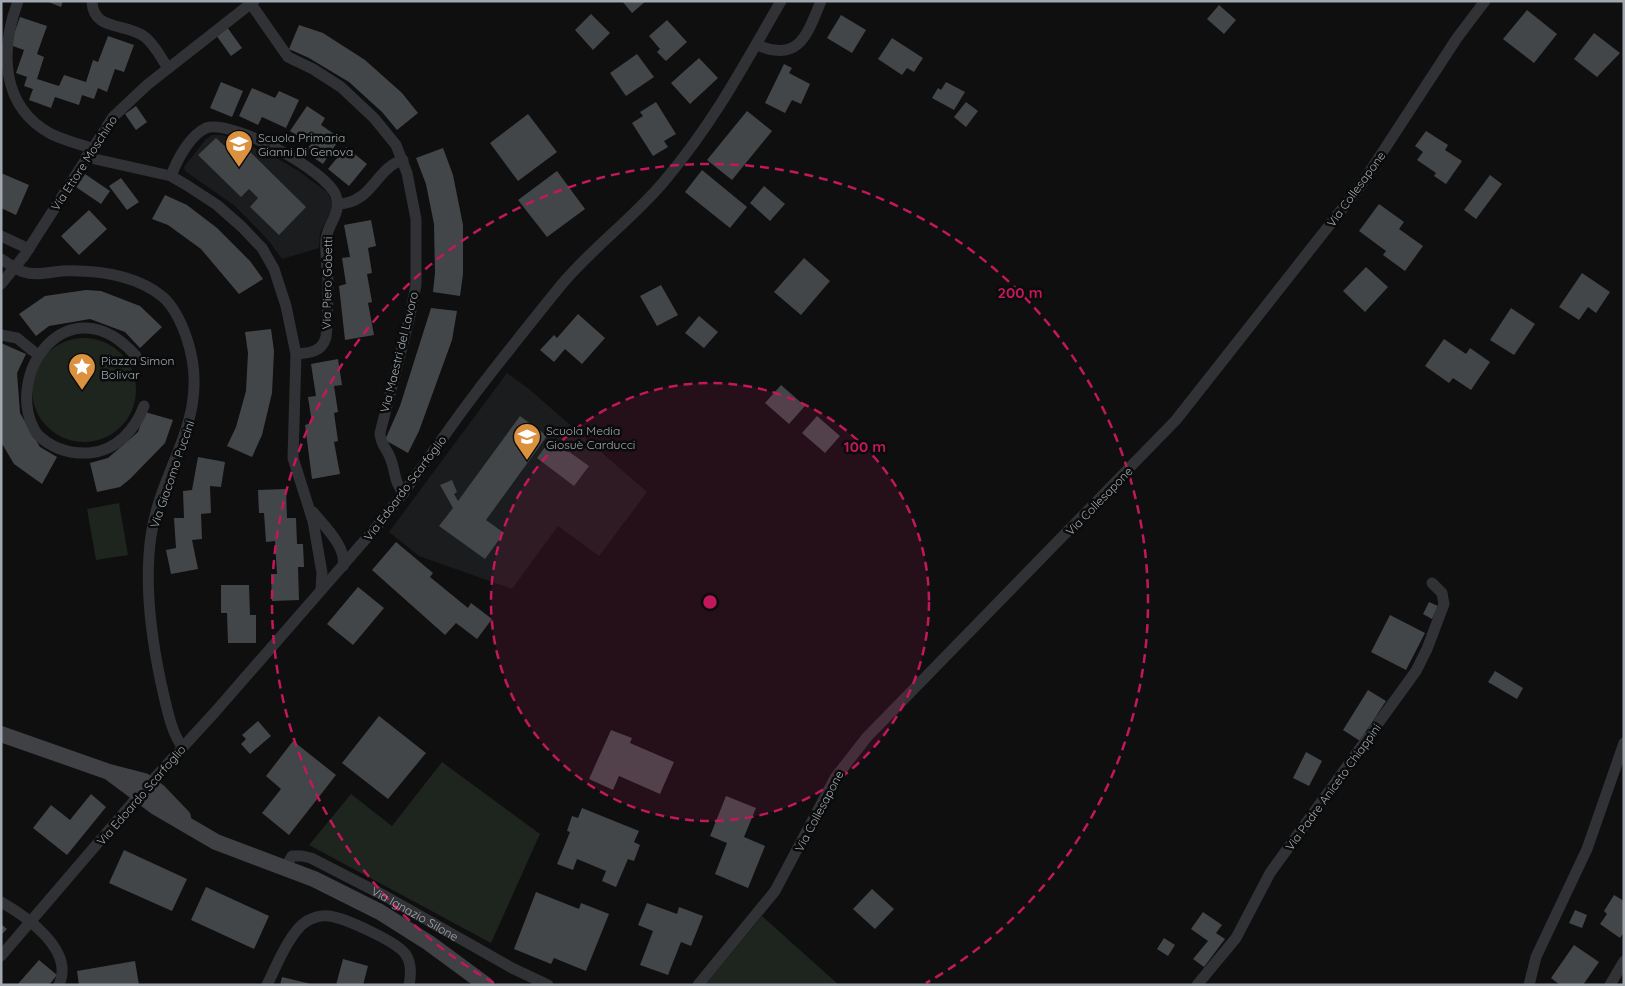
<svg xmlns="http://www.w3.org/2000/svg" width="1625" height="986" font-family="Quicksand,sans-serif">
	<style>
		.built { fill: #1b1c1d }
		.green { fill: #1e241e }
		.building { fill: #434648 }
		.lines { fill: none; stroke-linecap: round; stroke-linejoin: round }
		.street { stroke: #313235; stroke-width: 11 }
		.secondary { stroke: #3f4145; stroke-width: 16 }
		.ring { fill: none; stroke: #c2185b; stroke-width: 2.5; stroke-dasharray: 9 6 }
		.labels { text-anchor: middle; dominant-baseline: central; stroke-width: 5; stroke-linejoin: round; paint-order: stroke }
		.poi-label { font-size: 12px; fill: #a2a8b0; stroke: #0a0b0b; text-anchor: start }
		.street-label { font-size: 12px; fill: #a2a8b0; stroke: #0a0b0b }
		.centre { fill: #c2185b; stroke: #0a0b0b; stroke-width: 2.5 }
		.ring-label { font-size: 15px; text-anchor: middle; font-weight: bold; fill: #c2185b; stroke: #0a0b0b; stroke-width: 5; stroke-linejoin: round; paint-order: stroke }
	</style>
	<rect width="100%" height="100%" fill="#0f0f10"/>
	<path class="built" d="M 212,135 L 222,135 L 268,153 L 297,170 L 327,192 L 332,202 L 332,209 L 320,233 L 319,248 L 282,259 L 269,241 L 235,206 L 185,171 L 184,167 L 206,139 Z
		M 507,373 L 529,389 L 647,492 L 599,556 L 558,526 L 512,589 L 419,556 L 389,532 Z"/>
	<path class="green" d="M32 390a52 52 0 1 1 104 0a52 52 0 1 1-104 0Z
		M 119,503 L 128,555 L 96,560 L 87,509 Z
		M 442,762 L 540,834 L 491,943 L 309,845 L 351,794 L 392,826 Z
		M 762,916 L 839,985 L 705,985 Z"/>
	<path class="building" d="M 46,1 L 63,1 L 61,7 Z
		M 622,1 L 646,1 L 632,13 Z
		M 1219,5 L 1236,20 L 1224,34 L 1207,19 Z
		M 1527,10 L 1557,34 L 1534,63 L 1503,39 Z
		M 591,14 L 610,33 L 593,50 L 575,30 Z
		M 841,15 L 866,30 L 852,53 L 827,38 Z
		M 20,17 L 47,26 L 37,54 L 44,57 L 37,79 L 59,86 L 64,75 L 86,82 L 93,60 L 98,62 L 108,36 L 134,45 L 124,72 L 115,69 L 107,92 L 98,88 L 94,99 L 82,95 L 79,105 L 55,97 L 51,108 L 29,100 L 33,89 L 24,86 L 27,77 L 16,73 L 24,50 L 10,45 Z
		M 667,20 L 687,42 L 666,61 L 657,52 L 660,49 L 649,36 Z
		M 299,25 L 323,33 L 365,60 L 402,93 L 418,113 L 397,130 L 382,112 L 349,82 L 309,58 L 289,49 Z
		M 227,27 L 242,48 L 231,56 L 216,35 Z
		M 1594,33 L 1620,53 L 1597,77 L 1574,59 Z
		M 892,38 L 923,58 L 914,72 L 907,68 L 902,75 L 878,59 Z
		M 637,54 L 654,77 L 626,96 L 610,73 Z
		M 699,58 L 718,78 L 690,104 L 671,83 Z
		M 784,64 L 792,68 L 789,73 L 810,84 L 801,104 L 792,100 L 785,113 L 765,103 Z
		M 221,82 L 243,91 L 232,117 L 210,108 Z
		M 946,82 L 965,92 L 954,110 L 932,98 L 938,88 L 941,90 Z
		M 252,88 L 275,98 L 279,91 L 299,100 L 286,128 L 262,117 L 258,125 L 239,116 Z
		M 656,102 L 676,134 L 664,141 L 668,147 L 653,156 L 632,123 L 643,116 L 640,112 Z
		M 966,102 L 978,111 L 966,127 L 954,117 Z
		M 136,106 L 147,122 L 136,130 L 125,114 Z
		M 307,106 L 325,118 L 321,125 L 340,138 L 323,164 L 305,152 L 311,144 L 290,131 Z
		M 747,111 L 772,131 L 732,180 L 707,160 Z
		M 528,114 L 557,152 L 518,181 L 490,143 Z
		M 1426,131 L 1448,145 L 1445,150 L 1462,161 L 1446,184 L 1434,176 L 1436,173 L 1417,160 L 1423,152 L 1415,146 Z
		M 216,138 L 232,153 L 241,143 L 306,207 L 279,235 L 250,207 L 258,198 L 249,189 L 241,197 L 198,155 Z
		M 346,147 L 367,164 L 349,186 L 328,169 Z
		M 443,148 L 453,175 L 463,225 L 463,274 L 460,296 L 433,292 L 435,273 L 434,224 L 426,184 L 416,158 Z
		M 702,170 L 747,207 L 730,228 L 685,192 Z
		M 557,171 L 585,209 L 547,237 L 518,200 Z
		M 1,173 L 29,185 L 16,215 L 1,208 Z
		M 85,174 L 110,191 L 101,204 L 76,187 Z
		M 1490,175 L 1502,184 L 1476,219 L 1464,210 Z
		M 121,178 L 139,202 L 127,210 L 109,186 Z
		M 764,186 L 785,204 L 770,221 L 750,203 Z
		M 165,195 L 187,205 L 217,228 L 250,261 L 263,279 L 239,294 L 201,249 L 168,225 L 152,219 Z
		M 1379,204 L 1404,222 L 1399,229 L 1423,246 L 1405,271 L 1383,255 L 1386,251 L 1359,231 Z
		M 89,210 L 107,229 L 79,255 L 61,236 Z
		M 371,220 L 376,246 L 368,248 L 372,273 L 367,274 L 372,302 L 368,303 L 374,335 L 345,340 L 339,286 L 346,284 L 342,258 L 350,257 L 344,225 Z
		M 804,258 L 830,281 L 801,315 L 774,292 Z
		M 1366,267 L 1388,287 L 1365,312 L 1343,291 Z
		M 1582,273 L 1610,292 L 1596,313 L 1588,307 L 1579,320 L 1559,307 Z
		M 661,285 L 678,315 L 657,326 L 640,296 Z
		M 86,290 L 101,291 L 140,306 L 162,327 L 140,348 L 125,332 L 90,319 L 49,326 L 36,336 L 19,314 L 45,296 Z
		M 431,308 L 457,311 L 452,340 L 419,431 L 408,453 L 385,440 L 400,406 Z
		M 1511,308 L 1535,324 L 1514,355 L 1490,340 Z
		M 578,314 L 605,338 L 582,364 L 565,349 L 554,362 L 540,350 L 554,335 L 557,338 Z
		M 699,316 L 718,332 L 704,348 L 685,333 Z
		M 271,329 L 274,351 L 272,393 L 262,435 L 252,457 L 227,446 L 236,427 L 246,391 L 248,353 L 245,332 Z
		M 1444,339 L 1466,354 L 1470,348 L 1490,362 L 1471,390 L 1453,378 L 1449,383 L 1425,366 Z
		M 1,343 L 26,354 L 17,373 L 20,413 L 40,447 L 57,457 L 42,484 L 14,464 L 1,442 Z
		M 338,359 L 342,385 L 334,386 L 338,412 L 334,413 L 338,441 L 334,442 L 340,474 L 312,479 L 305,425 L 312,423 L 308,397 L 316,396 L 311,364 Z
		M 781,385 L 805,406 L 789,424 L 765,403 Z
		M 145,412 L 173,420 L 165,443 L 130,479 L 120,487 L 97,492 L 90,463 L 108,458 L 138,432 Z
		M 520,416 L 547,436 L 486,520 L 504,533 L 485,559 L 439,526 L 453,508 L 440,485 L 452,480 L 457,492 L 454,494 L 458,501 Z
		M 817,416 L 840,436 L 825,453 L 802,433 Z
		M 551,439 L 589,466 L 574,486 L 537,458 Z
		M 198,457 L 225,462 L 221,487 L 210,486 L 211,513 L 201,514 L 202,539 L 192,540 L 198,569 L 171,574 L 166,550 L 176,548 L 174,518 L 184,518 L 183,491 L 192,490 Z
		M 286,489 L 287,518 L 296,518 L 297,544 L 303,544 L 304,567 L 298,567 L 299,600 L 272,601 L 271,574 L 277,574 L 275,541 L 266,542 L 264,513 L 259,513 L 258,490 Z
		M 396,542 L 433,573 L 430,577 L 468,608 L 471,603 L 492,619 L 477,639 L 456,623 L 445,635 L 372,570 Z
		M 221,585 L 249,585 L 250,615 L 256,615 L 256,643 L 228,643 L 227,613 L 221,613 Z
		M 358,587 L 384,608 L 353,645 L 327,624 Z
		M 1429,602 L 1438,606 L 1432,619 L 1423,614 Z
		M 1390,615 L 1425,633 L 1406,670 L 1371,652 Z
		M 1495,671 L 1523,688 L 1517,699 L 1488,682 Z
		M 1368,690 L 1386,701 L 1360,741 L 1343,730 Z
		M 379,716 L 426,753 L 388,799 L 342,763 Z
		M 258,721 L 271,736 L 250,754 L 241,744 L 246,739 L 242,735 Z
		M 611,730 L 632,738 L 630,743 L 674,762 L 660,794 L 619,776 L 613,790 L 589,779 Z
		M 293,741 L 336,775 L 289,835 L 262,813 L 281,789 L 266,776 Z
		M 1306,752 L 1322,761 L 1309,786 L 1293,778 Z
		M 91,794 L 106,807 L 67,855 L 33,828 L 51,805 L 70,820 Z
		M 726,796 L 756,808 L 744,837 L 765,846 L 748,888 L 715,874 L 727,843 L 710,836 Z
		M 582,808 L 639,831 L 634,842 L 640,845 L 634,861 L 628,859 L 616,887 L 602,881 L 606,871 L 577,859 L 573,870 L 557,864 L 570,832 L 567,831 L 572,816 L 578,818 Z
		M 124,850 L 187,879 L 172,911 L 109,883 Z
		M 206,887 L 269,916 L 254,949 L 191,920 Z
		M 872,889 L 894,909 L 875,929 L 853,909 Z
		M 536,892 L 579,909 L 581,903 L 609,914 L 586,971 L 554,958 L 551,964 L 514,949 Z
		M 1614,895 L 1624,901 L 1624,932 L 1620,938 L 1600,924 L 1607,914 L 1604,911 Z
		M 647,903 L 677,914 L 679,907 L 703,916 L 691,946 L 681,942 L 668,975 L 640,965 L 653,931 L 638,925 Z
		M 1575,910 L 1587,915 L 1582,928 L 1569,923 Z
		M 1203,912 L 1222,925 L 1216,933 L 1225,939 L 1204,967 L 1193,959 L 1208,941 L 1191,929 Z
		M 1,924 L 7,929 L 1,935 Z
		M 1164,938 L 1175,945 L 1168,956 L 1157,949 Z
		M 1574,945 L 1599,962 L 1583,985 L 1560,985 L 1551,978 Z
		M 343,959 L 368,966 L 363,985 L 336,985 Z
		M 39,960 L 57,975 L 49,985 L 17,985 Z
		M 135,961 L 139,985 L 79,985 L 77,971 Z
		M 282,977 L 311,984 L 310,985 L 280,985 Z"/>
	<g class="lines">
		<g class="street">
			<path d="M 18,1 C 0,50 0,106 51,134 C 64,140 78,144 91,148"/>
			<path d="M 92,1 C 93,32 126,22 145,37 C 155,45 161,58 168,68"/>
			<path d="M 251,4 L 288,57 L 313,69 L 341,87 L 374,118 L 396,145 L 407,173 L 416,219 L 416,285 L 409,320 L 380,433 C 380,442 385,447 389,455 C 396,469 393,482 404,493"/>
			<path d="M 757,45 C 799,63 807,35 821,1"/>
			<path d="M 86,157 L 171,176 L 188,186 L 217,205 L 242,227 L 262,248 L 274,269 L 286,306 L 296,354 L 293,458 L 313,521 L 322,573 L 321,589"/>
			<path d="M 171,176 C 177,160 190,135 206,128 C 231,119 327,170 336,196 C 342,213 328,223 326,239 C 325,252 327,267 328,280 C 328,299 328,319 326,337 C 322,352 310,353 296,354"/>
			<path d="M 338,204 C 373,203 375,168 403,160"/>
			<path d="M 1,236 L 29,249"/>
			<path d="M 1,259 C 8,263 16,270 24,272 C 35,276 50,272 62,271 C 96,270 136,275 163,297 C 175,308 182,324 187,339 C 213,417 161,464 151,536 C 144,584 151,636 161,683 C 165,699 171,735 183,747"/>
			<path d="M 1,284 L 24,256 L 113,117 L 147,85 L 254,1"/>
			<path d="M 1,335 L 17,338 L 33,351"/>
			<path d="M 136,356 C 69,280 0,376 37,434 C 51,448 69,454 89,453 C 116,451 135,430 144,406"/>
			<path d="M 313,512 C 324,526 347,547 343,566"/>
			<path id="s1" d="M 285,868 L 292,856 L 302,856 L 311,858 L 385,896 L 512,968 L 548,985"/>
			<path d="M 1,902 C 26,916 75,950 59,985"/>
			<path d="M 1,956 L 139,795 L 215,712 L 378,525 C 413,483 442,437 475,394 C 503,357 533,320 562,284 C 594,246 635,217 666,179 C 714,122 744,65 781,1"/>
			<path d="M 267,985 C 276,967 290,931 307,921 C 314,917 322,915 329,916 C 345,918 398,942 406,955 C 412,964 411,975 409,985"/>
			<path d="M 698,985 L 775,891 L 835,778 L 867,737 L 1176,420 L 1361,185 L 1457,38 L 1485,1"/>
			<path d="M 1197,985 L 1236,938 L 1270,873 L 1416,671 L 1427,649 L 1444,604 L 1442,593 L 1432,583"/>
			<path d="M 1529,985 L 1536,957 L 1587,849 L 1624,743"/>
			<path d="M 1610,985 L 1624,961"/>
		</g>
		<path class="secondary" d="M 1,734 L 109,772 L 144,781 L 159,792 L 183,817
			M 109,772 L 156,807 L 216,842 L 314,879 L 380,912 L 429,943 L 486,985"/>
	</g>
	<circle cx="710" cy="602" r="219" fill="#c2185b" fill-opacity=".12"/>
	<g class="ring">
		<circle cx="710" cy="602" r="219"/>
		<path d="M494 983A438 438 0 1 1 926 983"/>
	</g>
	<defs>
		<symbol id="school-pin" viewBox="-11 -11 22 30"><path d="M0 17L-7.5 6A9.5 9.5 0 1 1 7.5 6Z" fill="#db913d" stroke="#0a0b0b"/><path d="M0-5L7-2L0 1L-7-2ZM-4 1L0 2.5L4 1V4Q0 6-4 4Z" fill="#fff"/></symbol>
		<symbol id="sight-pin" viewBox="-11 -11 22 30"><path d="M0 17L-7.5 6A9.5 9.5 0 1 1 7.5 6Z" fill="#db913d" stroke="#0a0b0b"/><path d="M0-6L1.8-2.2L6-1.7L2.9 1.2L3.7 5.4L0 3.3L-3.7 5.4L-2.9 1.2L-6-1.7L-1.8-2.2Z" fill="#fff"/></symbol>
	</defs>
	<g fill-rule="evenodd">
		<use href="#school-pin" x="223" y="128" width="32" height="43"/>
		<use href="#sight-pin" x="66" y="351" width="32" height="43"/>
		<use href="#school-pin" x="511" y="421" width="32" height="43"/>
	</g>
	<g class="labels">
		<g class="poi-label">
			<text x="258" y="137">Scuola Primaria<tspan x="258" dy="14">Gianni Di Genova</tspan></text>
			<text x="101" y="360">Piazza Simon<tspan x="101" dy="14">Bolivar</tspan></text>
			<text x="546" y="430">Scuola Media<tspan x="546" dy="14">Giosuè Carducci</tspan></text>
		</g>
		<g class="street-label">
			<text transform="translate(84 163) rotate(-57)">Via Ettore Moschino</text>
			<text transform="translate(1356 189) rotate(-54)">Via Collesapone</text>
			<text transform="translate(327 283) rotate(-89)">Via Piero Gobetti</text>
			<text transform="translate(399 352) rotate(-76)">Via Maestri del Lavoro</text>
			<text transform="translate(172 474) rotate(-71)">Via Giacomo Puccini</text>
			<text transform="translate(405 488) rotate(-53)">Via Edoardo Scarfoglio</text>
			<text transform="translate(1099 501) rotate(-46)">Via Collesapone</text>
			<text transform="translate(1333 787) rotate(-54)">Via Padre Aniceto Chiappini</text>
			<text transform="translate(141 795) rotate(-49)">Via Edoardo Scarfoglio</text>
			<text transform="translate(819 811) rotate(-62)">Via Collesapone</text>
			<text stroke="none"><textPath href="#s1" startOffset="151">Via Ignazio Silone</textPath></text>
		</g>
	</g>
	<circle cx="710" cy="602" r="8" class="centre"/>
	<g class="ring-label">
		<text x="1020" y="298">200 m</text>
		<text x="865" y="452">100 m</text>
	</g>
	<rect width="1625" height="986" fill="none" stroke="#a2a8b0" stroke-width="5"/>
</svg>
